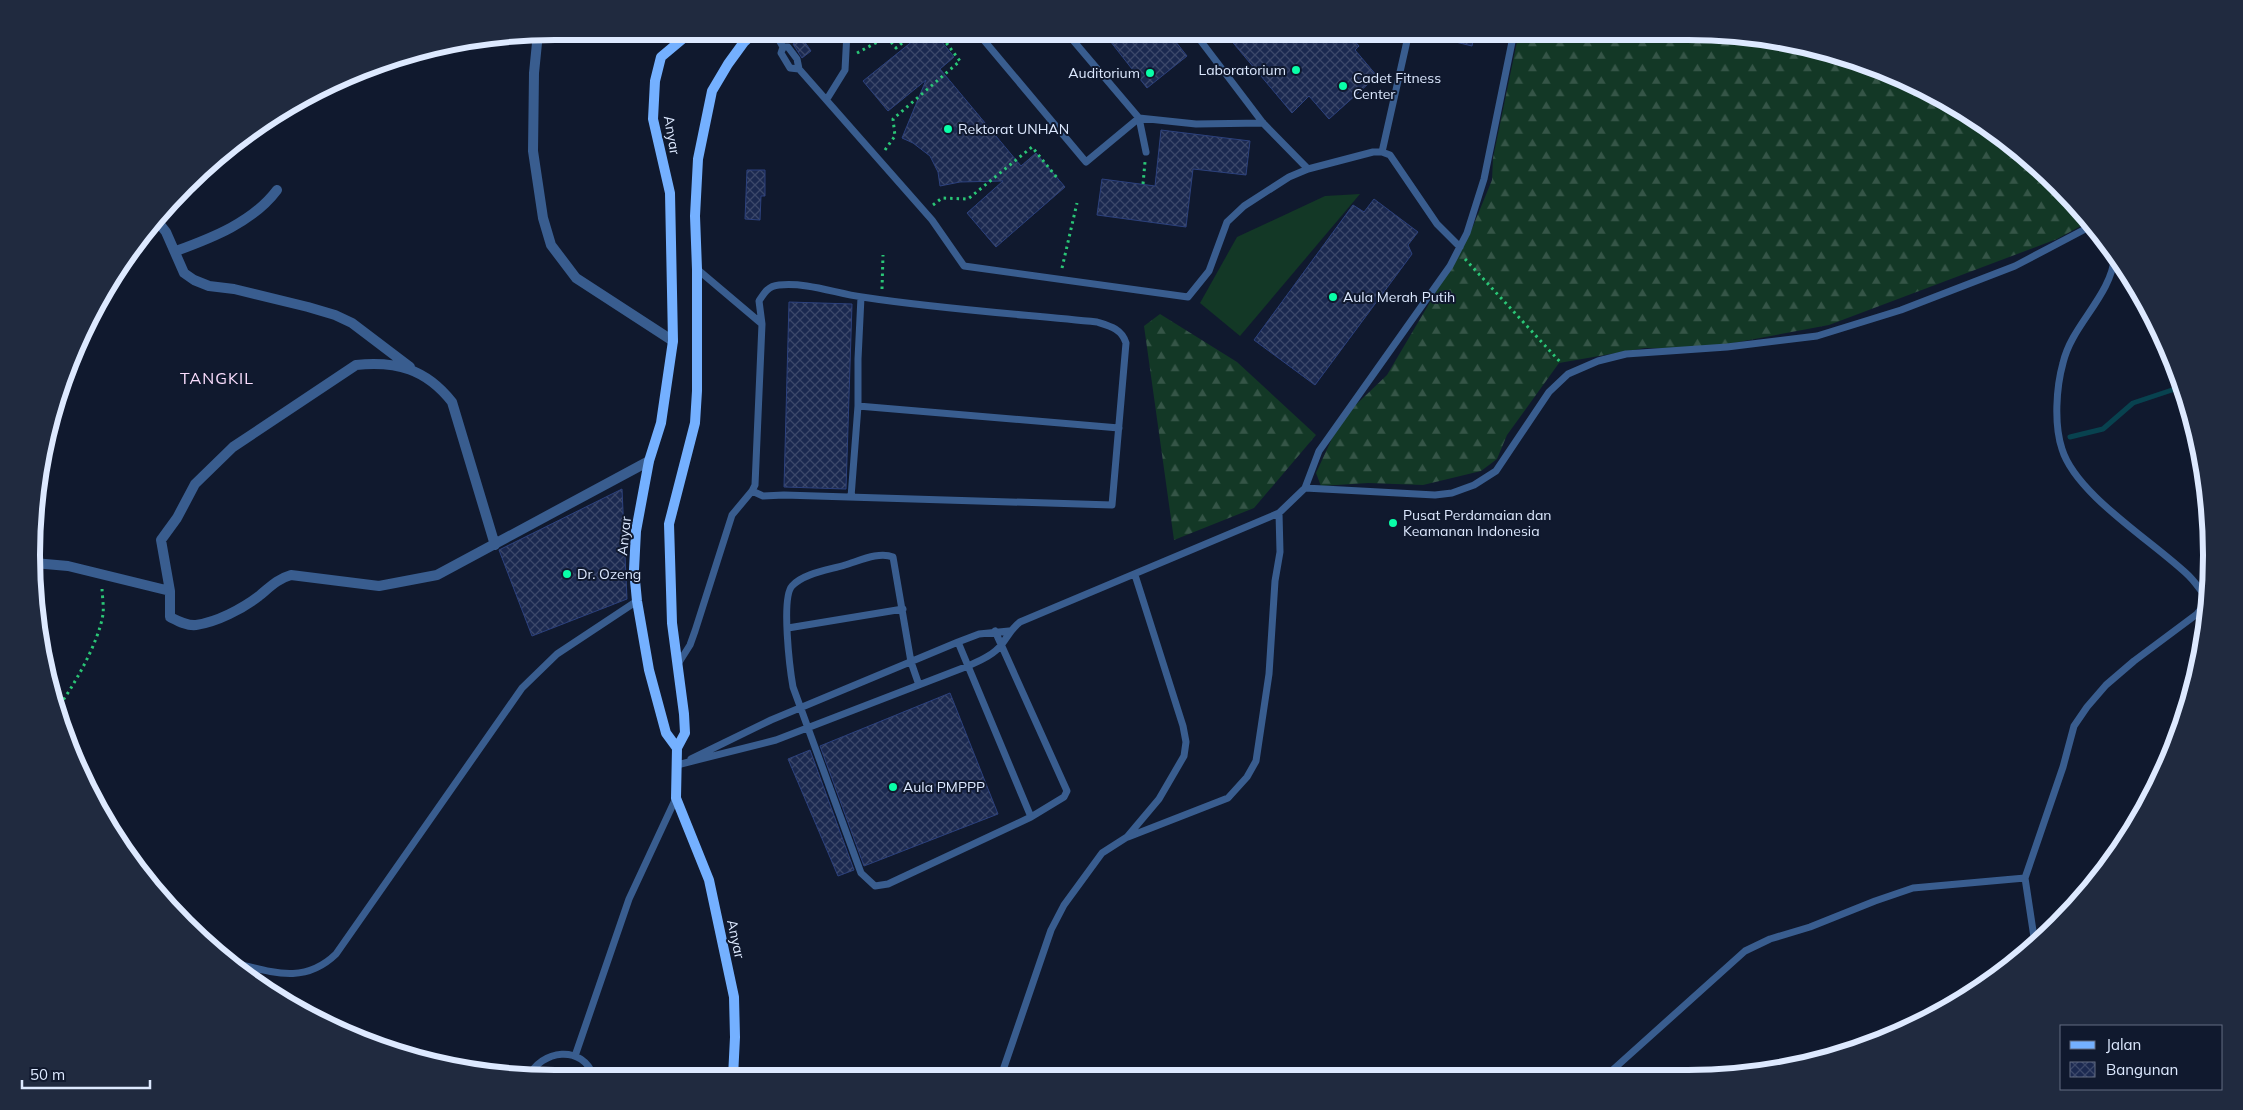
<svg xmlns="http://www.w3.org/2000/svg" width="2243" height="1110" font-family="Mulish,sans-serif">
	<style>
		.grass { fill: #133826 }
		.forest { fill: url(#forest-firs) }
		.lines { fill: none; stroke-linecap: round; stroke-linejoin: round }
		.stream { stroke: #08424f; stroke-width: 5 }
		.building { fill: url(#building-cross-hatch); stroke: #2c417d }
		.path { stroke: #2ac676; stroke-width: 3; stroke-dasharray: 2.5 4; stroke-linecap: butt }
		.lane { stroke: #395d8f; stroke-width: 7 }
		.street { stroke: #395d8f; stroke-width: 10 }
		.secondary { stroke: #74b0ff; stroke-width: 10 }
		.poi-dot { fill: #09ffa8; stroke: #10192e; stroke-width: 2 }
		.labels { text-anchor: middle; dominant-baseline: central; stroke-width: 4; stroke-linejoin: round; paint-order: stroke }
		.poi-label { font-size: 14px; fill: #dde9ff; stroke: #10192e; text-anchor: start }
		.street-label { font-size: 14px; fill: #dde9ff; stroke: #10192e }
		.quarter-label { font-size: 16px; letter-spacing: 1px; fill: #fcdfff; stroke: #10192e }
		.rim { fill: none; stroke: #dde9ff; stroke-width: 6 }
	</style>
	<defs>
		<pattern id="forest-firs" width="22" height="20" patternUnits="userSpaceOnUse" patternTransform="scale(1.25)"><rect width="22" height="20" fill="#133826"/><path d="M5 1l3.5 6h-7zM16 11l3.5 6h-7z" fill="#355547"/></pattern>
		<pattern id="building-cross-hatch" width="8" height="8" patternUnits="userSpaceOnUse" patternTransform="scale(1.25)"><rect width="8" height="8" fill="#1b2950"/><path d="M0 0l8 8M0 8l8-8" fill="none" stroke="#3c486a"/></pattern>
	</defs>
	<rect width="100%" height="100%" fill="#10192e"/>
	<path class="grass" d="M 1360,194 L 1240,336 L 1200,303 L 1237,237 L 1325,196 Z"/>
	<path class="forest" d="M 1519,32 L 1722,32 L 1823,49 L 1919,85 L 2007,139 L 2082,209 L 2090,221 L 2057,239 L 1829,325 L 1701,349 L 1645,348 L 1559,363 L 1507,435 L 1497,459 L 1481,471 L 1423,485 L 1368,483 L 1321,486 L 1316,473 L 1341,419 L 1387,375 L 1469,236 L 1492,180 L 1493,158 Z
		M 1160,314 L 1237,362 L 1316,435 L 1254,508 L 1174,540 L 1144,326 Z"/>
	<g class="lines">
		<path class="stream" d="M 2070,437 L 2103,429 L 2133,403 L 2184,386"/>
	</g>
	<path class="building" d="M 924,32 L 934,32 L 954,57 L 940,69 L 1021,166 L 1036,153 L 1065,187 L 996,247 L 967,213 L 1003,181 L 960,182 L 940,186 L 938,172 L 930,156 L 913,143 L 902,138 L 926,80 L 888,111 L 863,81 Z
		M 1103,32 L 1168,32 L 1187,56 L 1147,88 Z
		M 1224,32 L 1347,32 L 1359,46 L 1355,50 L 1377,76 L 1329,119 L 1309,96 L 1292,113 Z
		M 1435,32 L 1475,32 L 1472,46 L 1435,37 Z
		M 802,38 L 811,51 L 802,58 L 793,44 Z
		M 1161,130 L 1250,141 L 1246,175 L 1193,169 L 1186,227 L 1097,215 L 1102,179 L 1155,186 Z
		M 747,170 L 765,170 L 765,196 L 761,196 L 760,220 L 745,219 Z
		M 1374,199 L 1418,232 L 1408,245 L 1412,254 L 1315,385 L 1254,340 L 1353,205 L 1364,212 Z
		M 789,302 L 852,304 L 846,489 L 784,487 Z
		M 622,489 L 627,599 L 532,636 L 499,550 Z
		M 950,693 L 998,814 L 864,866 L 820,746 Z
		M 810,750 L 854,870 L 838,876 L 788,759 Z"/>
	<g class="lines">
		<path class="path" d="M 887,37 L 896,48 L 916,32
			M 857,53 L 896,32
			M 885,150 L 895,136 L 893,119 L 960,61 L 938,32
			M 1143,184 L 1145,162
			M 933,205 L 942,198 L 968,199 L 1032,147 L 1058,179
			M 1465,259 L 1562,364
			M 1062,268 L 1077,203
			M 882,289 L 883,255
			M 56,710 C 73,688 99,642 103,614 C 104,606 102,595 102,587"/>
		<path class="lane" d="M 774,31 L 783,47 L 788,47 L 797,59 L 799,69 L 932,220 L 964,266 L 1188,297 L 1209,271 L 1227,222 L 1244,206 L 1289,177 L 1308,169 L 1373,152 L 1382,152 L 1390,155 L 1437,224 L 1460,247
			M 977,32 L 1086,162 L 1139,118 L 1196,124 L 1263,123
			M 1066,32 L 1139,118 L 1146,152
			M 1194,32 L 1263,123 L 1308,169
			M 783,47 L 781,53 L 790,68 L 799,69
			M 827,99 L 845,70 L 847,32
			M 1382,152 L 1409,32
			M 697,269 L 762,324 L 755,485 L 752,491
			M 858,406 L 1119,428
			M 1305,488 L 1435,495 L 1452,493 L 1474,485 L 1496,471 L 1549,392 L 1568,374 L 1598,361 L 1626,354 L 1727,347 L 1817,336 L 1901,310 L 2015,266 L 2093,225
			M 851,497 L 858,406 L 858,359 L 861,297
			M 788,628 L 903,609
			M 995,631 L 1067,791 L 1064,797 L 1031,817
			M 678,664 L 690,645 L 695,631 L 732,515 L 752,491 L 763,496 L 784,495 L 1112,505 L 1126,343 C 1122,329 1110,326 1097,322 C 1019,314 940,309 862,297 C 835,293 806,282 779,285 C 768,286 764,293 759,301 L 762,324
			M 919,685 L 911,662 L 893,557 C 879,551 859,561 845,565 C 829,570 804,573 792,586 C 781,598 790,670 793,687 L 861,873 L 875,886 L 888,884 L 1031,817 L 958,642
			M 691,759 L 771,720 L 958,642 L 979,634 L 1009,631
			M 677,765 L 776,740 L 968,666 C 979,661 994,655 1002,644 C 1008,636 1011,629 1020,622 L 1279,513 L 1305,488 L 1319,451 L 1450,266 L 1467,233 L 1484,179 L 1514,32
			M 1128,837 L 1228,798 L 1247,777 L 1256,761 L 1269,674 L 1275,581 L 1280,552 L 1279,513
			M 2035,944 L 2025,878 L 2063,767 L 2074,726 L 2087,707 L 2106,685 L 2134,661 L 2197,614 L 2208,600 C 2202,592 2196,583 2189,576 C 2154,542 2076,495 2062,449 C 2054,425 2056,388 2063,363 C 2072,324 2111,297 2115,255
			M 230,962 C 270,971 303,986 336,954 L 522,688 L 557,654 L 637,601
			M 575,1056 L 629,899 L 676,798
			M 1607,1075 L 1745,951 L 1770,939 L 1810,927 L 1875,901 L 1913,888 L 2025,878
			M 1001,1076 L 1051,930 L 1064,905 L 1102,853 L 1127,837 L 1159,799 L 1184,756 L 1186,742 L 1183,726 L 1135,575
			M 528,1078 C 541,1049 583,1044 594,1077"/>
		<path class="street" d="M 538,33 L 534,73 L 533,151 L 543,218 L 551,245 L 576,278 L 673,341
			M 155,218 L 166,232 L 184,273 L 194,280 L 209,286 L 234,289 L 308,307 L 335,315 L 352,323 L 410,367
			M 176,251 C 212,238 253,222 277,190
			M 495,545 L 452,402 C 426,369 397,361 356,365 L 233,447 L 195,484 L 177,518 L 161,540 L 170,591 L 170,617 C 178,621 187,626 196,625 C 217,622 242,609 259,596 C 270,587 277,579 291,575 L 379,586 L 437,575 L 649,461
			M 34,563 L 68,566 L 170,591"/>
		<path class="secondary" d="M 692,31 L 661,57 L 655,81 L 653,119 L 670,193 L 673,341 L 661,423 L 649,461 L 636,531 L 634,570 L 637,601 L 649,670 L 666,733 L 677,748 L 676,798 L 709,880 L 734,997 L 735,1037 L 733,1077
			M 677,748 L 685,733 L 684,714 L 672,623 L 669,524 L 695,423 L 697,391 L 697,269 L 695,216 L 698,159 L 712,91 L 728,64 L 744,42 L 756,31"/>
	</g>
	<g class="poi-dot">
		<circle cx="1296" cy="70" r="5"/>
		<circle cx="1150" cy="73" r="5"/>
		<circle cx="1343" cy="86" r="5"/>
		<circle cx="948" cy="129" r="5"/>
		<circle cx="1333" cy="297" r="5"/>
		<circle cx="1393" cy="523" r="5"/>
		<circle cx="567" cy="574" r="5"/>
		<circle cx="893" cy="787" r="5"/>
	</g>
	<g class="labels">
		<g class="poi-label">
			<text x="1286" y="70" text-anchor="end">Laboratorium</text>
			<text x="1140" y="73" text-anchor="end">Auditorium</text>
			<text x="1353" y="78">Cadet Fitness<tspan x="1353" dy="16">Center</tspan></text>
			<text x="958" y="129">Rektorat UNHAN</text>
			<text x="1343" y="297">Aula Merah Putih</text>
			<text x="1403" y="515">Pusat Perdamaian dan<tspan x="1403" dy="16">Keamanan Indonesia</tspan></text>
			<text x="577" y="574">Dr. Ozeng</text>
			<text x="903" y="787">Aula PMPPP</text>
		</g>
		<g class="street-label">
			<text transform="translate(672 135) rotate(80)">Anyar</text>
			<text transform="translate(624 536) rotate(-84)">Anyar</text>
			<text transform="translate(736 939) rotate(78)">Anyar</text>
		</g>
		<g class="quarter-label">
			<text x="217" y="378">TANGKIL</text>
		</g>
	</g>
	<path d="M0 0H2243V1110H0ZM555 40H1688A515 515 0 0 1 2203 555V555A515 515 0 0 1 1688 1070H555A515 515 0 0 1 40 555V555A515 515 0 0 1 555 40Z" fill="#202a3f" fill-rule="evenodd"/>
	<path class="rim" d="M555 40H1688A515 515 0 0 1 2203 555V555A515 515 0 0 1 1688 1070H555A515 515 0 0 1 40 555V555A515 515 0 0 1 555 40Z"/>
	<rect x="2060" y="1025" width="162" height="65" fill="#10192e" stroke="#626c82"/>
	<rect x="2070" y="1041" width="25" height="8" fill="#74b0ff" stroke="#626c82"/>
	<text x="2106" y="1050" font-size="15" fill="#dde9ff">Jalan</text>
	<rect x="2070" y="1062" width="25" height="15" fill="url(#building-cross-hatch)" stroke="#626c82"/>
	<text x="2106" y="1075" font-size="15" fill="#dde9ff">Bangunan</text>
	<path d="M22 1080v8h128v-8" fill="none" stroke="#dde9ff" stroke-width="2.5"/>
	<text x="30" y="1080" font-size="15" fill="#dde9ff" stroke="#10192e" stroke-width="4" paint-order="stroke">50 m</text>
</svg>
